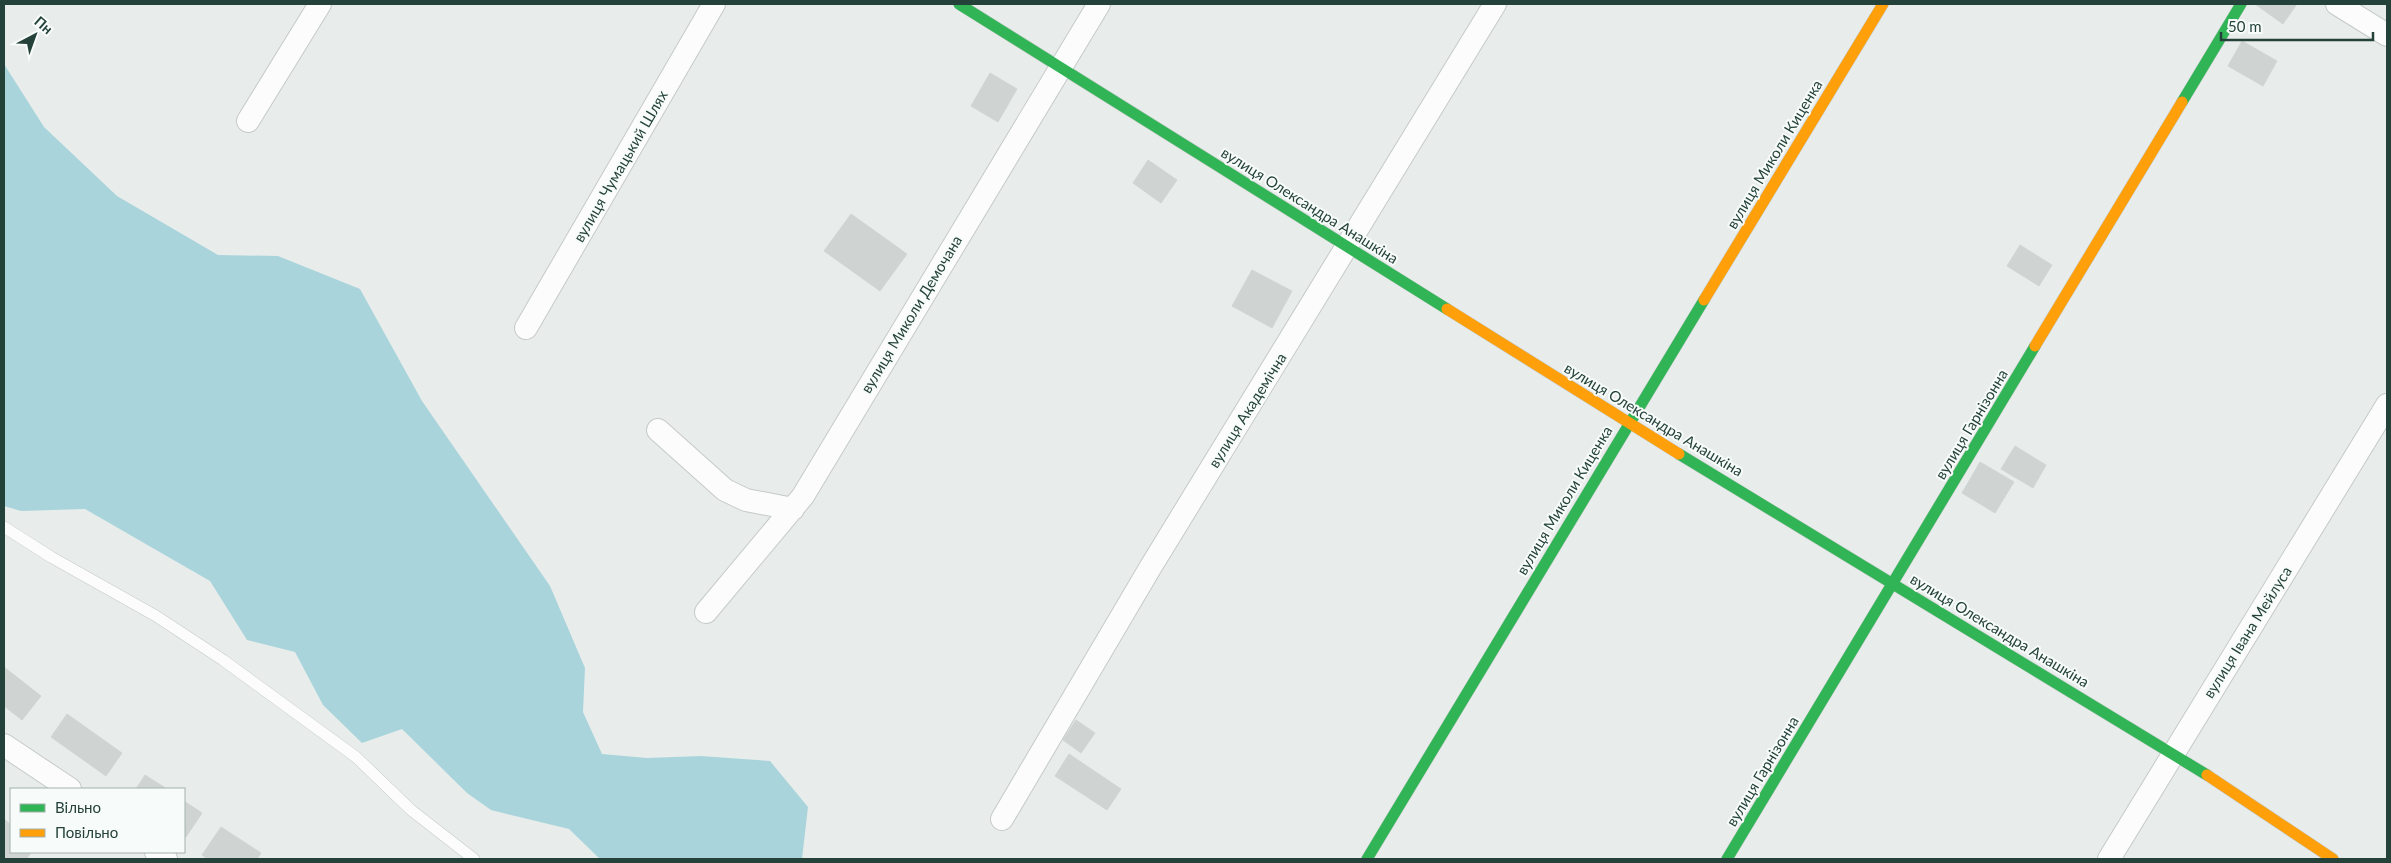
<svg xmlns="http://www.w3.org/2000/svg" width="2391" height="863" font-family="Lato,sans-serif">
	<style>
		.water { fill: #a9d4db }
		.building { fill: #cfd4d2; stroke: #d1d6d4 }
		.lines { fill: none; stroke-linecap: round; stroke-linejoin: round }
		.lane-casing { stroke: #c5cac8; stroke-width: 12 }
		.street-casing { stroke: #c5cac8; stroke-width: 24 }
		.fast-casing { stroke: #c3cbc8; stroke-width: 12 }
		.slow-casing { stroke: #c3cbc8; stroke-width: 12 }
		.lane { stroke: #fcfcfc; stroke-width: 11 }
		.street { stroke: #fcfcfc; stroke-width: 22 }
		.fast { stroke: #30b455; stroke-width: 11 }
		.slow { stroke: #ff9f0a; stroke-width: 11 }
		.labels { text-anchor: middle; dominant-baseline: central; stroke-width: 4; stroke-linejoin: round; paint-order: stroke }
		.street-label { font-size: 15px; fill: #24423a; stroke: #f7fbf9 }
	</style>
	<rect width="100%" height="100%" fill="#e8edeb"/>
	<path class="water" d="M 4,64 L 44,127 L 117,196 L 218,255 L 278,256 L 360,289 L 422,401 L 550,586 L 585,668 L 583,712 L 602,754 L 647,758 L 701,756 L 770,761 L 808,807 L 802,859 L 600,859 L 569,829 L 491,810 L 467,793 L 402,729 L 362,743 L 323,705 L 295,652 L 247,640 L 210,581 L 85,509 L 21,511 L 4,506 Z"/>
	<path class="building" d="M 2255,4 L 2297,4 L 2283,24 Z
		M 2242,41 L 2277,61 L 2263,86 L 2228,66 Z
		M 990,73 L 1017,89 L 998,122 L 971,106 Z
		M 1148,160 L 1177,180 L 1161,203 L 1133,183 Z
		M 851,214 L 907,254 L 880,291 L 824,251 Z
		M 2020,245 L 2052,265 L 2039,286 L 2007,266 Z
		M 1252,270 L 1292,291 L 1272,328 L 1232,306 Z
		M 2015,446 L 2046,465 L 2033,488 L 2001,469 Z
		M 1980,462 L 2014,482 L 1995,513 L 1962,493 Z
		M 4,667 L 41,696 L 22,720 L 4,706 Z
		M 67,714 L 122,753 L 106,776 L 51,737 Z
		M 1076,720 L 1095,733 L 1081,753 L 1063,740 Z
		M 1069,754 L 1121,789 L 1107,810 L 1055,776 Z
		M 145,775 L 167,789 L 136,789 Z
		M 184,801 L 202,813 L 186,837 L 184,835 Z
		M 4,819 L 11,825 L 11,852 L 32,852 L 26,859 L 7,859 L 4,856 Z
		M 221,827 L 261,853 L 257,859 L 208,859 L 202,855 Z"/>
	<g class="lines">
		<defs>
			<path id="lane" d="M 4,527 L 51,557 L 156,616 L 223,660 L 356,757 L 411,810 L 474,859"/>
			<path id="street" d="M 2337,4 L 2387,35
				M 248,121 L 320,4
				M 526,328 L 714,4
				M 658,430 L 725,490 L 746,500 L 793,509
				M 706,612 L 803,496 L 1099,4
				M 4,745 L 70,789
				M 1002,819 L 1150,568 L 1495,4
				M 156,852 L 166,859
				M 2109,859 L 2387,405"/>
			<path id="fast" d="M 959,4 L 1447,309
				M 2182,102 L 2241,4
				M 1679,454 L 2207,775
				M 1367,859 L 1704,300
				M 1727,859 L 2035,346"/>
			<path id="slow" d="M 1704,300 L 1883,4
				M 1447,309 L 1679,454
				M 2035,346 L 2182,102
				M 2207,775 L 2333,859"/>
		</defs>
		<use href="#lane" class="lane-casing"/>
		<use href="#street" class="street-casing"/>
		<use href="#fast" class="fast-casing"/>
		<use href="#slow" class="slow-casing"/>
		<use href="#lane" class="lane"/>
		<use href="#street" class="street"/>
		<use href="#fast" class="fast"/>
		<use href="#slow" class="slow"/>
	</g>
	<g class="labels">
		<g class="street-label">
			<text transform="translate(1774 154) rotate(-59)">вулиця Миколи Киценка</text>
			<text transform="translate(620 166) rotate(-60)">вулиця Чумацький Шлях</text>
			<text transform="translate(1310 205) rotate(32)">вулиця Олександра Анашкіна</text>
			<text transform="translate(911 314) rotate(-59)">вулиця Миколи Демочана</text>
			<text transform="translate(1247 410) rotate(-58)">вулиця Академічна</text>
			<text transform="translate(1654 419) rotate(31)">вулиця Олександра Анашкіна</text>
			<text transform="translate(1971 424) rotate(-59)">вулиця Гарнізонна</text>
			<text transform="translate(1564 500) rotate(-59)">вулиця Миколи Киценка</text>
			<text transform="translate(2000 630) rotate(31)">вулиця Олександра Анашкіна</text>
			<text transform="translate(2247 632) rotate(-58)">вулиця Івана Мейлуса</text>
			<text transform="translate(1762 771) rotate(-59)">вулиця Гарнізонна</text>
		</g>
	</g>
	<rect width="2391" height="863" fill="none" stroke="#24423a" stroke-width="10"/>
	<rect x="10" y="788" width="175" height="65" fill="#f7fbf9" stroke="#a3b1ad"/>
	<rect x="20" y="804" width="25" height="8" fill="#30b455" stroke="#a3b1ad"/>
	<text x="55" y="813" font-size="15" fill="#24423a">Вільно</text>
	<rect x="20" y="829" width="25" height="8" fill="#ff9f0a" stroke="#a3b1ad"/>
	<text x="55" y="838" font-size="15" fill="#24423a">Повільно</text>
	<g transform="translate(35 35) rotate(41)" stroke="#f7fbf9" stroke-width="4" paint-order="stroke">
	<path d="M0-4L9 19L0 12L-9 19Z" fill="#24423a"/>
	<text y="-8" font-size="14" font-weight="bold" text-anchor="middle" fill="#24423a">Пн</text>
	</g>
	<path d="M2221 32v8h152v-8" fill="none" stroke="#24423a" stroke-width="2.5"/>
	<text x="2228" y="32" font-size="15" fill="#24423a" stroke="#f7fbf9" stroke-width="4" paint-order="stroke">50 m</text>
</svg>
